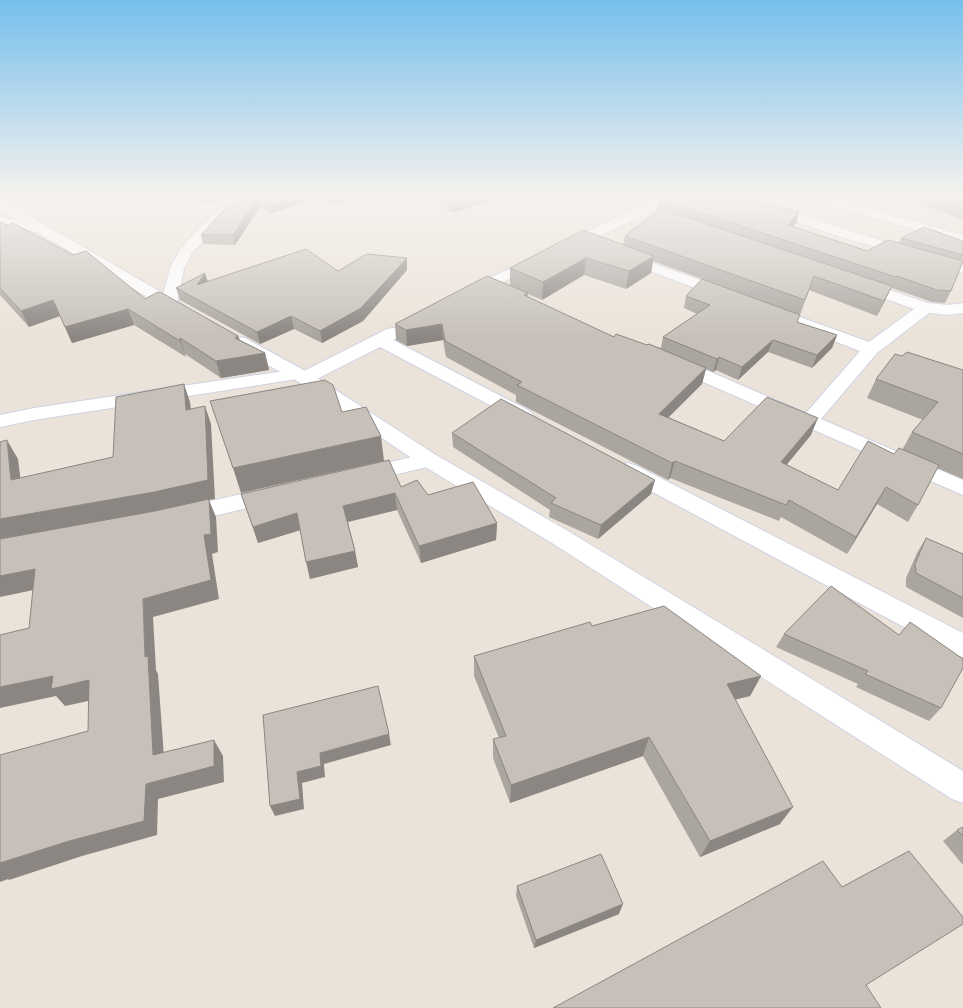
<svg xmlns="http://www.w3.org/2000/svg" width="963" height="1008" font-family="Manrope,sans-serif">
	<style>
		.lines { fill: none; stroke-linecap: round; stroke-linejoin: round }
		.street-casing { stroke: #ced2e2; stroke-width: 2 }
		.secondary-casing { stroke: #ced2e2; stroke-width: 2 }
		.street { fill: #fff; fill-rule: evenodd }
		.secondary { fill: #fff; fill-rule: evenodd }
		.wall { fill: #aaa59f }
		.shaded-wall { fill: #8b8682 }
		.building { fill: #c6c0b9; stroke: #8b8682 }
	</style>
	<rect width="100%" height="100%" fill="#ebe3d9"/>
	<g class="lines">
		<defs>
			<path id="street" d="M 243,197 L 263,197 L 261,200 L 251,203 L 227,216 L 192,253 L 184,268 L 177,303 L 175,306 L 169,308 L 163,306 L 161,303 L 170,268 L 181,248 L 217,210 Z
				M 662,197 L 677,197 L 675,200 L 572,249 L 567,250 L 562,249 L 560,246 L 562,243 Z
				M 718,197 C 754,191 806,216 841,228 C 881,241 922,252 963,264 L 963,273 L 832,234 L 761,209 L 720,200 Z
				M 808,197 L 826,197 L 963,235 L 963,243 L 810,200 Z
				M 0,217 L 42,225 L 47,226 L 49,229 L 47,232 L 42,233 L 0,225 Z
				M 625,253 L 730,291 L 733,294 L 730,297 L 725,299 L 720,297 L 620,260 L 618,257 L 620,254 Z
				M 538,256 L 543,257 L 545,260 L 543,263 L 475,295 L 470,297 L 465,295 L 462,292 L 465,289 Z
				M 860,280 L 928,303 L 948,305 L 963,303 L 963,313 L 948,315 L 929,313 L 877,353 L 821,419 L 963,480 L 963,495 L 671,368 L 668,364 L 671,360 L 677,359 L 683,360 L 806,413 L 860,351 L 763,314 L 761,311 L 763,308 L 769,306 L 775,308 L 869,342 L 914,309 L 855,288 L 852,285 L 855,282 Z
				M 393,328 L 399,329 L 401,333 L 399,337 L 393,340 L 530,411 L 533,415 L 530,419 L 523,421 L 516,419 L 380,347 L 311,382 L 305,383 L 299,382 L 297,379 L 34,420 L 0,427 L 0,415 L 34,408 L 297,369 L 304,371 L 387,329 Z
				M 429,453 L 436,455 L 439,460 L 436,465 L 363,482 L 356,480 L 352,475 L 356,470 Z
				M 628,463 L 635,465 L 963,633 L 963,657 L 954,654 L 621,475 L 618,470 L 621,465 Z
				M 273,487 L 281,490 L 284,495 L 281,500 L 184,523 L 176,521 L 173,515 L 176,509 L 184,507 Z"/>
			<path id="secondary" d="M 0,198 L 4,199 L 47,226 L 185,306 L 187,309 L 185,312 L 179,314 L 173,312 L 37,232 L 0,208 Z
				M 239,337 L 245,338 L 311,374 L 436,455 L 568,531 L 963,771 L 963,803 L 952,799 L 552,543 L 422,465 L 299,382 L 233,346 L 231,342 L 233,338 Z"/>
		</defs>
		<use href="#street" class="street-casing"/>
		<use href="#secondary" class="secondary-casing"/>
		<use href="#street" class="street"/>
		<use href="#secondary" class="secondary"/>
	</g>
	<path class="wall" d="M 195,197 L 228,197 L 206,204 Z
		M 248,197 L 359,197 L 335,205 L 320,198 L 271,213 L 260,207 L 235,245 L 203,244 L 201,235 Z
		M 426,197 L 502,197 L 452,213 Z
		M 901,197 L 963,197 L 963,220 Z
		M 659,199 L 799,212 L 796,223 L 793,227 L 867,251 L 899,243 L 901,238 L 963,241 L 963,258 L 951,291 L 945,303 L 932,302 L 892,288 L 891,289 L 890,289 L 877,316 L 809,290 L 800,315 L 653,261 L 651,273 L 626,289 L 584,275 L 542,300 L 528,294 L 528,297 L 614,337 L 661,348 L 663,337 L 697,314 L 684,308 L 686,296 L 797,322 L 837,335 L 832,348 L 812,368 L 768,352 L 738,380 L 716,370 L 713,372 L 706,369 L 702,384 L 668,417 L 724,441 L 811,435 L 786,465 L 838,490 L 894,454 L 902,450 L 912,432 L 923,420 L 867,398 L 876,379 L 902,356 L 963,370 L 963,479 L 937,468 L 918,505 L 908,522 L 877,504 L 847,554 L 781,517 L 779,521 L 670,478 L 668,480 L 516,402 L 516,395 L 446,357 L 443,340 L 407,346 L 396,340 L 395,324 L 510,285 L 510,268 L 623,244 L 625,236 L 658,210 L 657,210 Z
		M 0,222 L 145,299 L 238,336 L 240,340 L 265,353 L 269,370 L 221,378 L 185,354 L 186,357 L 134,325 L 72,343 L 60,316 L 29,327 L 0,295 Z
		M 407,270 L 363,321 L 322,343 L 294,329 L 260,344 L 180,300 L 176,288 L 208,281 L 338,271 Z
		M 452,433 L 651,494 L 598,539 L 549,517 L 550,510 L 453,447 Z
		M 401,487 L 428,495 L 497,523 L 496,540 L 421,563 L 397,510 L 348,522 L 355,551 L 358,567 L 310,579 L 300,530 L 258,543 L 241,494 Z
		M 926,538 L 963,554 L 963,618 L 906,587 L 906,578 L 917,553 Z
		M 592,626 L 761,676 L 750,696 L 735,699 L 780,824 L 700,857 L 643,756 L 510,803 L 493,758 L 493,739 L 499,738 L 474,676 L 474,656 Z
		M 784,634 L 899,635 L 941,708 L 929,721 L 856,687 L 858,684 L 776,647 Z
		M 963,827 L 963,865 L 943,841 L 957,830 Z
		M 517,886 L 619,914 L 534,948 L 516,896 Z"/>
	<path class="shaded-wall" d="M 204,197 L 228,197 L 206,204 Z
		M 236,197 L 241,197 L 236,199 Z
		M 295,197 L 320,197 L 320,198 L 271,213 L 269,204 Z
		M 333,197 L 359,197 L 335,205 Z
		M 476,197 L 502,197 L 452,213 L 452,204 Z
		M 258,198 L 260,207 L 235,245 L 233,235 Z
		M 799,212 L 796,223 L 785,236 L 788,225 Z
		M 654,256 L 651,273 L 626,289 L 629,271 Z
		M 407,258 L 407,270 L 363,321 L 322,343 L 320,331 Z
		M 586,258 L 584,275 L 542,300 L 543,282 Z
		M 205,273 L 209,285 L 197,285 Z
		M 892,286 L 885,301 L 877,316 L 884,301 Z
		M 53,300 L 60,316 L 29,327 L 21,311 Z
		M 128,309 L 134,325 L 72,343 L 65,327 Z
		M 291,316 L 294,329 L 260,344 L 257,332 Z
		M 442,324 L 443,340 L 407,346 L 406,330 Z
		M 837,335 L 832,348 L 812,368 L 817,355 Z
		M 238,336 L 243,352 L 235,338 Z
		M 180,338 L 185,354 L 186,357 L 180,341 Z
		M 773,340 L 768,352 L 738,380 L 742,367 Z
		M 265,353 L 269,370 L 221,378 L 216,361 Z
		M 719,357 L 716,370 L 713,372 L 717,359 Z
		M 706,368 L 702,384 L 656,430 L 659,414 Z
		M 184,384 L 190,402 L 193,428 L 186,410 Z
		M 205,406 L 211,424 L 215,499 L 209,500 L 216,517 L 218,552 L 212,554 L 219,599 L 153,617 L 156,670 L 158,674 L 165,771 L 153,755 L 145,657 L 143,599 L 163,511 L 0,539 L 0,519 L 154,492 Z
		M 818,418 L 811,435 L 775,479 L 781,462 Z
		M 381,436 L 384,461 L 241,493 L 233,468 Z
		M 7,440 L 18,459 L 23,499 L 11,480 Z
		M 675,461 L 670,478 L 668,480 L 672,463 Z
		M 655,480 L 651,494 L 598,539 L 601,525 Z
		M 886,487 L 877,504 L 847,554 L 856,537 Z
		M 395,493 L 397,510 L 347,522 L 343,506 Z
		M 297,513 L 301,530 L 258,543 L 253,527 Z
		M 497,523 L 496,540 L 421,563 L 419,546 Z
		M 355,551 L 358,567 L 310,579 L 306,562 Z
		M 35,569 L 48,587 L 0,597 L 0,576 Z
		M 53,676 L 89,680 L 102,698 L 65,706 L 56,696 L 0,708 L 0,687 Z
		M 761,676 L 750,696 L 718,704 L 727,684 Z
		M 389,734 L 391,745 L 324,764 L 325,777 L 302,783 L 304,809 L 275,816 L 270,806 L 297,772 L 320,753 Z
		M 649,737 L 643,756 L 510,803 L 511,785 Z
		M 214,740 L 223,756 L 224,782 L 158,799 L 157,835 L 82,856 L 9,880 L 8,879 L 0,882 L 0,863 L 146,784 Z
		M 793,807 L 780,824 L 700,857 L 710,841 Z
		M 623,904 L 619,914 L 534,948 L 536,940 Z"/>
	<path class="building" d="M 248,197 L 295,197 L 269,204 L 258,198 L 233,235 L 201,235 L 226,208 Z
		M 440,197 L 476,197 L 452,204 Z
		M 665,197 L 739,197 L 799,212 L 788,225 L 867,251 L 888,240 L 963,261 L 951,291 L 937,290 L 897,276 L 896,277 L 659,199 Z
		M 948,197 L 963,197 L 963,202 Z
		M 661,209 L 892,286 L 884,301 L 814,276 L 805,300 L 625,236 Z
		M 0,222 L 7,225 L 13,223 L 73,255 L 86,251 L 145,299 L 158,292 L 162,293 L 238,336 L 235,338 L 265,353 L 216,361 L 180,338 L 180,341 L 128,309 L 65,327 L 53,300 L 21,311 L 0,288 Z
		M 924,227 L 963,241 L 963,255 L 901,238 Z
		M 583,230 L 654,256 L 629,271 L 586,258 L 543,282 L 510,268 Z
		M 306,249 L 338,271 L 367,254 L 407,258 L 361,308 L 320,331 L 291,316 L 257,332 L 176,288 L 205,273 L 197,285 Z
		M 487,276 L 528,293 L 524,295 L 614,337 L 616,334 L 647,345 L 649,344 L 706,368 L 659,414 L 724,441 L 767,397 L 818,418 L 781,462 L 838,490 L 868,441 L 894,454 L 899,448 L 939,465 L 918,505 L 886,487 L 856,537 L 789,500 L 786,505 L 675,461 L 672,463 L 517,385 L 522,382 L 445,341 L 442,324 L 406,330 L 395,324 Z
		M 702,279 L 800,315 L 797,322 L 837,335 L 817,355 L 773,340 L 742,367 L 719,357 L 717,359 L 663,337 L 710,305 L 686,296 Z
		M 907,352 L 963,370 L 963,454 L 912,432 L 938,402 L 876,379 L 895,354 L 902,356 Z
		M 325,380 L 333,385 L 342,412 L 366,407 L 381,436 L 233,468 L 210,401 Z
		M 184,384 L 186,410 L 205,406 L 208,480 L 154,492 L 0,519 L 0,442 L 7,440 L 11,480 L 113,457 L 116,397 Z
		M 501,399 L 655,480 L 601,525 L 551,503 L 556,498 L 452,433 Z
		M 389,460 L 401,487 L 417,480 L 428,495 L 473,482 L 497,523 L 419,546 L 395,493 L 343,506 L 355,551 L 306,562 L 297,513 L 253,527 L 241,494 Z
		M 209,499 L 211,534 L 204,535 L 211,580 L 143,599 L 145,657 L 148,656 L 153,755 L 214,740 L 214,766 L 146,784 L 144,821 L 66,842 L 0,863 L 0,755 L 88,731 L 89,680 L 51,689 L 53,676 L 0,687 L 0,635 L 29,628 L 35,569 L 0,576 L 0,539 L 155,511 Z
		M 926,538 L 963,554 L 963,598 L 916,573 L 915,564 Z
		M 831,586 L 899,635 L 910,622 L 963,659 L 963,668 L 941,708 L 865,674 L 868,671 L 784,634 Z
		M 664,606 L 761,676 L 727,684 L 793,807 L 710,841 L 649,737 L 511,785 L 493,739 L 506,736 L 474,656 L 590,622 L 592,626 Z
		M 378,686 L 389,734 L 320,753 L 321,766 L 297,772 L 300,799 L 270,806 L 263,715 Z
		M 963,827 L 963,836 L 957,830 Z
		M 909,851 L 963,917 L 963,924 L 866,985 L 881,1008 L 553,1008 L 823,861 L 842,887 Z
		M 601,854 L 623,904 L 536,940 L 517,886 Z"/>
	<linearGradient id="sky" x2="0" y2="1"><stop stop-color="#75bfec"/><stop offset="0.58" stop-color="#f6f2ee"/><stop offset="1" stop-color="#f6f2ee" stop-opacity="0"/></linearGradient>
	<rect width="963" height="338" fill="url(#sky)"/>
</svg>
